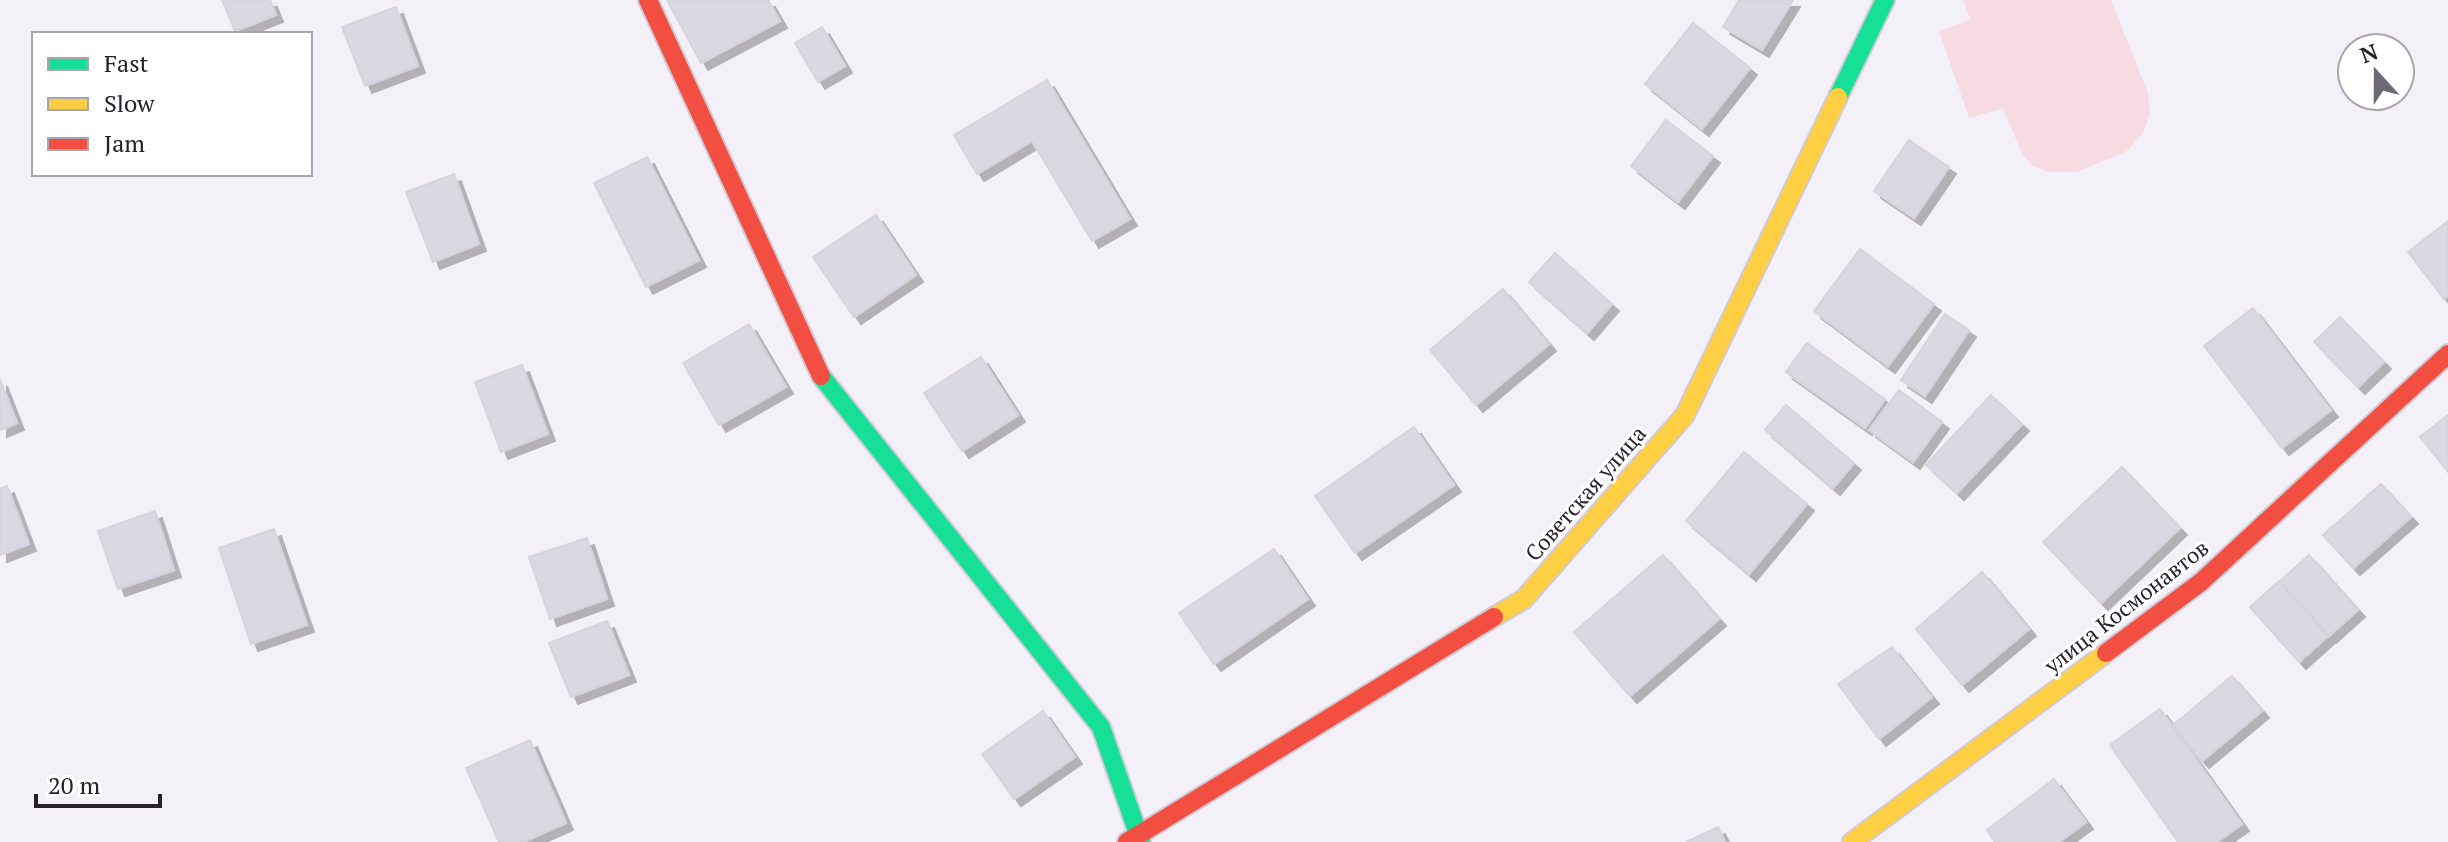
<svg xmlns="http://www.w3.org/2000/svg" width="2448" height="842" font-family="'PT Serif',serif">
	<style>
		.green { fill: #f7dbe2 }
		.building { fill: #dad8e3; stroke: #d5d4dd; stroke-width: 2; filter: url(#shadow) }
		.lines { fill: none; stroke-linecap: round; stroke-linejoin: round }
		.fast-casing { stroke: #cfcad3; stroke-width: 22 }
		.slow-casing { stroke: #cfcad3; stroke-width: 22 }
		.jam-casing { stroke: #cfcad3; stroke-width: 22 }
		.fast { stroke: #16e098; stroke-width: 18 }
		.slow { stroke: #ffcf43; stroke-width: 18 }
		.jam { stroke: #f24e42; stroke-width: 18 }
		.labels { text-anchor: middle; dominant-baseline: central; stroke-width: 6; stroke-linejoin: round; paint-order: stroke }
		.street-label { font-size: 22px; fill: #26212a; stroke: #fff }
	</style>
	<defs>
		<filter id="shadow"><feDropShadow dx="7" dy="7" stdDeviation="0" flood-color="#0004"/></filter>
	</defs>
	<rect width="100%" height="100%" fill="#f4f0f8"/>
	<path class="green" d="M 1963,0 L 2111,0 L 2148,93 L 2150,114 L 2143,133 L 2127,151 L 2077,172 L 2048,172 L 2033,166 L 2022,154 L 2003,108 L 1969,118 L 1939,31 L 1970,20 Z"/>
	<path class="building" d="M 222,0 L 270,0 L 276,15 L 235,31 Z
		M 667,0 L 768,0 L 780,21 L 701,63 Z
		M 1739,0 L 1793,0 L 1762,50 L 1723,27 Z
		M 396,7 L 418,66 L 365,86 L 342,27 Z
		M 1693,23 L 1750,68 L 1702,129 L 1645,84 Z
		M 822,27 L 845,66 L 818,82 L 795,43 Z
		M 1047,80 L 1130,219 L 1092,241 L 1032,141 L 977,174 L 954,135 Z
		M 1666,120 L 1713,156 L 1678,202 L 1631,166 Z
		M 1909,140 L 1949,167 L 1914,218 L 1874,191 Z
		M 647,157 L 699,260 L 646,287 L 594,183 Z
		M 454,174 L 479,244 L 433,262 L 406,192 Z
		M 876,215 L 916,275 L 854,317 L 813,257 Z
		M 2448,221 L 2448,296 L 2444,299 L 2408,252 Z
		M 1860,249 L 1934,304 L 1888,366 L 1814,311 Z
		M 1555,253 L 1612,304 L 1587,333 L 1529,282 Z
		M 1503,289 L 1549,344 L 1476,405 L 1430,350 Z
		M 2253,308 L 2331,410 L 2282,448 L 2204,346 Z
		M 1945,314 L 1969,330 L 1925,396 L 1901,380 Z
		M 2340,317 L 2384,362 L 2358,387 L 2314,342 Z
		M 749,324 L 786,387 L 719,425 L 683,363 Z
		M 1807,343 L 1885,399 L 1865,428 L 1786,372 Z
		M 981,357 L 1018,415 L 962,451 L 924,393 Z
		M 522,365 L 548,434 L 501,452 L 475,382 Z
		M 0,379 L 17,423 L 0,430 Z
		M 1899,390 L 1942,422 L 1913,462 L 1869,430 Z
		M 1991,395 L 2022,424 L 1957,493 L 1926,465 Z
		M 1786,405 L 1854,463 L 1833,488 L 1765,430 Z
		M 2448,415 L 2448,472 L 2420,437 Z
		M 1414,427 L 1454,485 L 1355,553 L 1315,496 Z
		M 1744,452 L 1807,504 L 1749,574 L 1686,521 Z
		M 2122,467 L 2180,528 L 2101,603 L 2043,542 Z
		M 2381,484 L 2411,517 L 2353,568 L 2323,535 Z
		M 7,486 L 29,544 L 0,555 L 0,489 Z
		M 155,511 L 174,570 L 118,589 L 98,531 Z
		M 274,529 L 307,625 L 251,644 L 219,548 Z
		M 587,538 L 607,599 L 550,619 L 529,557 Z
		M 1274,549 L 1308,599 L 1214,664 L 1179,613 Z
		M 1663,555 L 1719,619 L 1630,696 L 1574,632 Z
		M 2309,555 L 2358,610 L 2329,636 L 2280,581 Z
		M 1982,572 L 2029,629 L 1962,685 L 1916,629 Z
		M 2279,581 L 2328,636 L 2299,662 L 2250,607 Z
		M 607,621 L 629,675 L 571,697 L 549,643 Z
		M 1892,647 L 1932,697 L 1879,739 L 1838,684 Z
		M 2232,676 L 2262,711 L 2202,761 L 2172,726 Z
		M 2160,709 L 2242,824 L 2217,842 L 2178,842 L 2110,745 Z
		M 1043,711 L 1075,757 L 1014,799 L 982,754 Z
		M 530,740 L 566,823 L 523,842 L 499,842 L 466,768 Z
		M 2054,779 L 2086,822 L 2059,842 L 1995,842 L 1987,830 Z
		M 1718,827 L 1725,842 L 1686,842 Z"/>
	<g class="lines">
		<defs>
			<path id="fast" d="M 1838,97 L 1885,0
				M 821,376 L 1101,727 L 1141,842"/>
			<path id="slow" d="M 1494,617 L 1524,599 L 1685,415 L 1838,97
				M 1852,842 L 2106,653"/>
			<path id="jam" d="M 648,0 L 821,376
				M 2106,653 L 2201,582 L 2448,354
				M 1127,842 L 1494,617"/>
		</defs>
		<use href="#fast" class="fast-casing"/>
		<use href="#slow" class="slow-casing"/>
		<use href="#jam" class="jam-casing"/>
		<use href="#fast" class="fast"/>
		<use href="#slow" class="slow"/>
		<use href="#jam" class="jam"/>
	</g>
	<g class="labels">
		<g class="street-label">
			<text transform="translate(1585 493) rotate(-49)">Советская улица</text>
			<text transform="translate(2126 606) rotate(-38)">улица Космонавтов</text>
		</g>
	</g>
	<rect x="32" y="32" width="280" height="144" fill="#ffffff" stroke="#a8a6aa" stroke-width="2"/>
	<rect x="48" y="58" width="40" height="12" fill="#16e098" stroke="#a8a6aa" stroke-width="2"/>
	<text x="104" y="72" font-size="24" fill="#26212a">Fast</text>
	<rect x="48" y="98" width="40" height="12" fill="#ffcf43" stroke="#a8a6aa" stroke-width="2"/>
	<text x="104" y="112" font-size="24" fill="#26212a">Slow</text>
	<rect x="48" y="138" width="40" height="12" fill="#f24e42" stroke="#a8a6aa" stroke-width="2"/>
	<text x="104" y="152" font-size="24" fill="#26212a">Jam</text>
	<g transform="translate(2376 72) rotate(339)"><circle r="38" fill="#ffffff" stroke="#a8a6aa" stroke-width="2"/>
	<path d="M0-6L14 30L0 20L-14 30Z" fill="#6e6972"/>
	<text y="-12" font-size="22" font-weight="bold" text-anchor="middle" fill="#26212a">N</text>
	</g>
	<path d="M36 794v12h124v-12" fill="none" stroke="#26212a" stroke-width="4"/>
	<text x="48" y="794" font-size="24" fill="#26212a" stroke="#ffffff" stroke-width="6" paint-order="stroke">20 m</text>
</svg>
